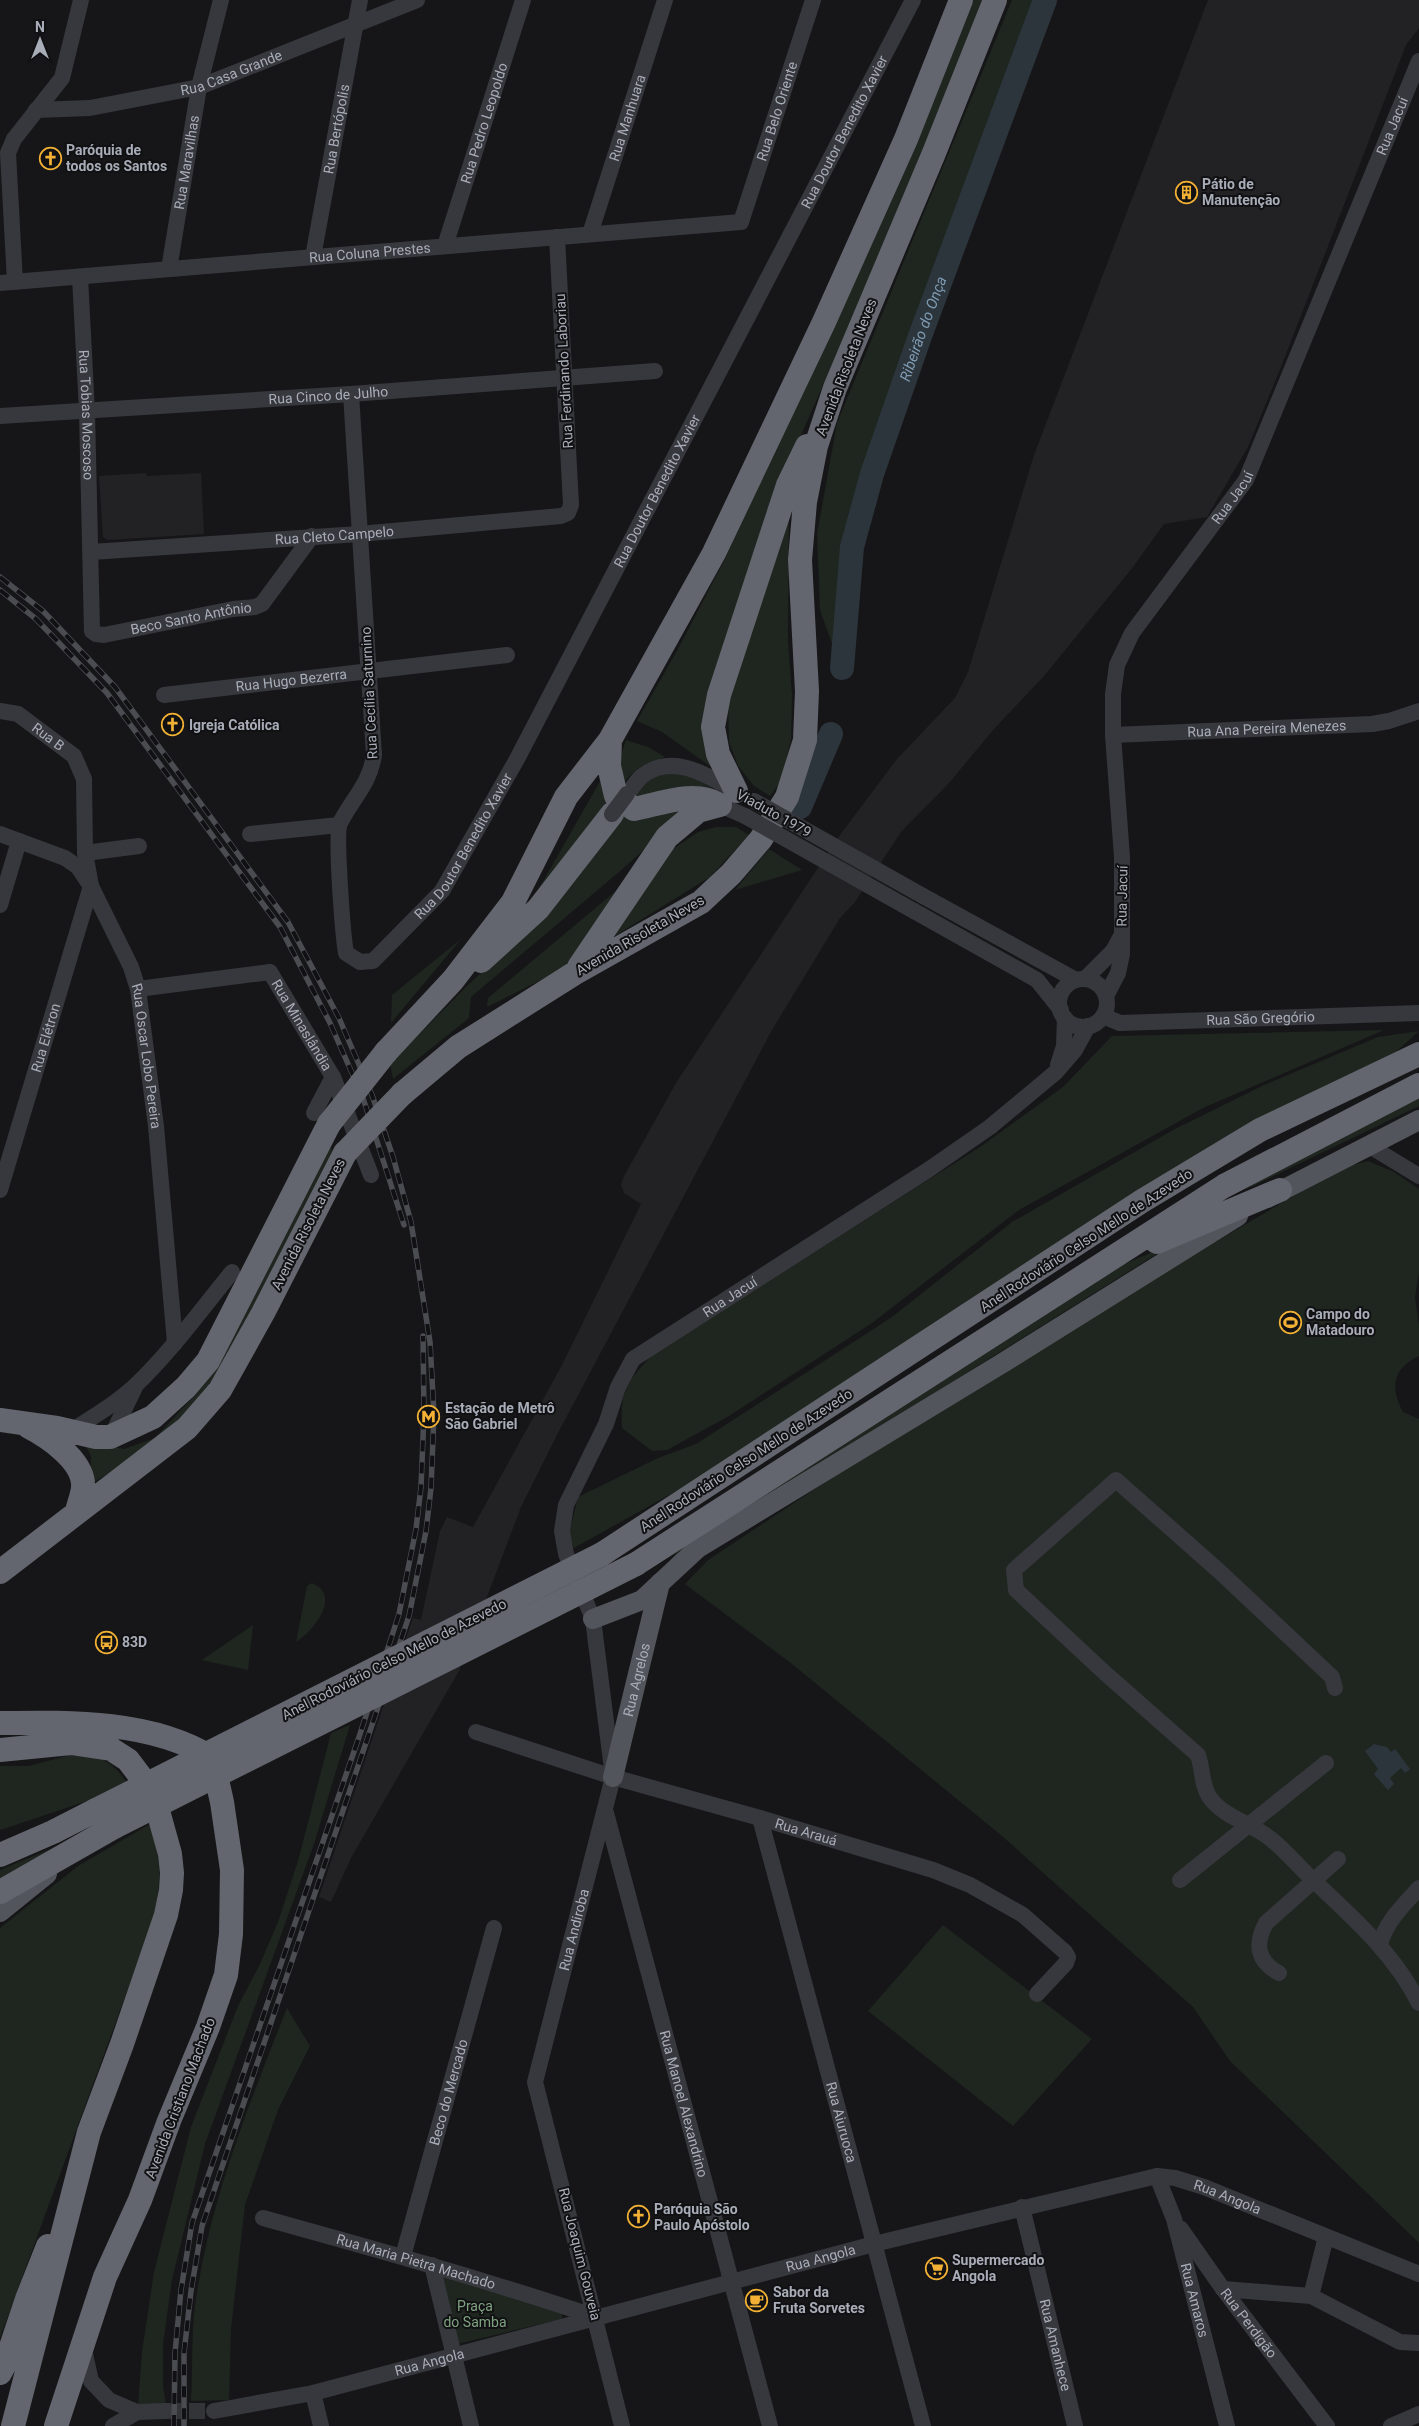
<svg xmlns="http://www.w3.org/2000/svg" width="1419" height="2426" font-family="Roboto,sans-serif">
	<style>
		.built { fill: #222225 }
		.green { fill: #1e261f }
		.water { fill: #2c353c }
		.lines { fill: none; stroke-linecap: round; stroke-linejoin: round }
		.river { stroke: #2c353c; stroke-width: 24 }
		.minor-tunnel { stroke: #333438; stroke-width: 16; stroke-dasharray: 16 8; stroke-linecap: butt }
		.minor { stroke: #37383d; stroke-width: 16 }
		.major { stroke: #53555c; stroke-width: 20 }
		.highway { stroke: #63666e; stroke-width: 24 }
		.rail-casing { stroke: #4a4c52; stroke-width: 5.5 }
		.rail { stroke: #111113; stroke-width: 4; stroke-dasharray: 11; stroke-linecap: butt }
		.minor-bridge { stroke: #37383d; stroke-width: 16 }
		.highway-bridge { stroke: #63666e; stroke-width: 24 }
		.labels { text-anchor: middle; dominant-baseline: central; stroke-width: 4; stroke-linejoin: round; paint-order: stroke }
		.street-label { font-size: 14px; fill: #a8adb8; stroke: #111113 }
		.poi-label { font-size: 14px; font-weight: bold; fill: #a8adb8; stroke: #111113; text-anchor: start }
		.park-label { font-size: 14px; fill: #7fa381; stroke: #111113 }
		.water-label { font-size: 15px; font-style: italic; fill: #7f9bb3; stroke: #111113 }
	</style>
	<rect width="100%" height="100%" fill="#161618"/>
	<path class="built" d="M 1208,0 L 1419,0 L 1419,28 L 1406,45 L 1281,367 L 1248,447 L 1207,517 L 1164,524 L 1133,567 L 1044,676 L 994,729 L 949,783 L 901,832 L 855,902 L 840,918 L 772,1030 L 558,1433 L 521,1507 L 459,1671 L 351,1858 L 331,1902 L 319,1897 L 413,1618 L 421,1620 L 440,1531 L 447,1517 L 473,1527 L 562,1365 L 641,1204 L 624,1193 L 621,1185 L 623,1178 L 676,1083 L 837,839 L 897,759 L 955,698 L 968,672 L 1034,455 Z
		M 146,473 L 147,476 L 201,473 L 204,534 L 107,540 L 103,537 L 99,476 Z"/>
	<path class="green" d="M 972,0 L 983,0 L 878,261 L 786,469 L 726,658 L 717,771 L 662,732 L 637,721 L 678,649 L 726,557 Z
		M 1012,0 L 1041,0 L 880,438 L 849,541 L 837,658 L 820,610 L 817,534 L 837,423 Z
		M 789,498 L 788,640 L 792,695 L 791,739 L 782,780 L 770,796 L 754,786 L 738,766 L 729,742 L 728,696 Z
		M 626,740 L 648,747 L 665,757 C 642,764 633,770 618,789 L 619,760 Z
		M 663,771 L 684,773 L 720,792 L 631,798 L 647,780 Z
		M 603,776 L 610,797 L 552,878 L 533,899 Z
		M 697,803 L 619,872 L 471,997 L 469,1018 L 393,1079 L 390,1064 L 468,985 L 538,921 L 621,810 Z
		M 716,827 L 736,827 L 749,835 L 710,877 L 597,947 L 670,851 L 698,832 Z
		M 769,849 L 802,870 L 735,890 Z
		M 636,874 L 573,964 L 487,1007 L 488,998 Z
		M 461,939 L 391,1023 L 392,995 Z
		M 1384,1030 L 1203,1108 L 1019,1210 L 872,1323 L 729,1416 L 667,1450 L 652,1451 L 622,1428 C 620,1390 627,1382 652,1355 L 980,1147 L 1063,1087 L 1112,1036 Z
		M 1419,1031 L 1396,1052 L 739,1456 L 574,1548 L 569,1534 L 578,1497 L 658,1458 L 696,1444 L 892,1317 L 1012,1222 L 1173,1130 L 1264,1085 L 1378,1037 Z
		M 1419,1092 L 1419,1106 L 1253,1186 L 1222,1193 Z
		M 328,1144 L 335,1153 L 302,1210 L 272,1276 L 210,1391 L 150,1448 L 91,1484 L 91,1456 L 83,1441 L 124,1449 L 155,1438 L 197,1393 L 235,1326 Z
		M 1368,1161 L 1394,1172 L 1419,1189 L 1419,1272 L 1415,1297 L 1419,1325 L 1419,1356 C 1392,1369 1390,1387 1403,1412 L 1419,1419 L 1419,2243 L 1230,2061 L 1193,2007 L 1002,1836 L 792,1664 L 685,1584 L 708,1560 L 833,1477 L 1139,1287 L 1341,1168 Z
		M 1174,1243 L 922,1401 L 659,1576 L 688,1536 L 1096,1276 Z
		M 312,1583 C 315,1585 320,1587 322,1590 C 334,1607 309,1634 296,1642 L 307,1586 Z
		M 253,1625 L 248,1670 L 201,1660 L 202,1660 Z
		M 350,1725 L 314,1844 L 205,2144 L 172,2280 L 163,2344 L 163,2385 L 166,2405 L 138,2406 L 142,2352 L 154,2272 L 191,2127 L 238,2006 L 260,1964 L 278,1922 L 298,1861 L 331,1733 Z
		M 70,1755 C 101,1756 108,1758 127,1782 L 99,1797 L 0,1830 L 0,1766 L 29,1766 Z
		M 150,1824 C 162,1863 161,1878 154,1918 L 0,2338 L 0,1928 L 78,1866 Z
		M 67,1842 L 0,1882 L 0,1870 Z
		M 943,1925 L 1092,2039 L 1013,2126 L 868,2011 Z
		M 287,2008 L 310,2046 L 278,2110 L 245,2205 L 231,2329 L 229,2400 L 191,2401 C 193,2370 191,2337 195,2306 C 209,2202 249,2104 287,2008 Z
		M 438,2276 L 562,2312 L 562,2319 L 457,2344 Z"/>
	<path class="water" d="M 1374,1744 L 1387,1747 L 1391,1752 L 1395,1749 L 1410,1769 L 1405,1773 L 1401,1768 L 1390,1778 L 1394,1784 L 1388,1790 L 1374,1774 L 1378,1769 L 1365,1751 Z"/>
	<g class="lines">
		<g class="river">
			<path id="s1" d="M 842,668 L 852,547 L 872,474 L 919,339 L 1045,0"/>
			<path d="M 800,807 L 831,734"/>
		</g>
		<path class="minor-tunnel" d="M 165,2411 L 214,2411"/>
		<g class="minor">
			<path id="s2" d="M 36,110 L 90,108 L 199,87 L 417,0"/>
			<path id="s3" d="M 590,234 L 665,0"/>
			<path id="s4" d="M 445,246 L 523,0"/>
			<path id="s5" d="M 313,257 L 360,0"/>
			<path id="s6" d="M 169,269 L 199,87 L 221,0"/>
			<path id="s7" d="M 80,277 L 87,411 L 92,631 L 96,634 L 104,635 L 233,609 L 255,607 L 262,604 L 312,536"/>
			<path d="M 15,282 L 8,153 L 14,139 L 62,78 L 81,0"/>
			<path id="s8" d="M 0,283 L 741,222 L 813,0"/>
			<path id="s9" d="M 351,394 L 374,755 C 370,784 352,799 340,823 C 335,834 343,937 346,953 L 360,962 L 373,961 L 442,891 L 517,759 L 913,0"/>
			<path id="s10" d="M 0,416 L 351,394 L 655,371"/>
			<path id="s11" d="M 91,552 L 359,534 L 561,516 L 568,513 L 571,505 L 557,237"/>
			<path id="s12" d="M 164,695 L 507,655"/>
			<path id="s13" d="M 0,711 L 18,714 L 74,756 L 84,779 L 85,853 L 91,886 L 131,967 L 138,989 L 156,1126 L 175,1343"/>
			<path id="s14" d="M 1113,735 L 1372,724 L 1389,721 L 1419,711"/>
			<path d="M 627,794 C 632,789 636,781 642,776 C 673,752 708,776 737,792"/>
			<path d="M 720,805 L 745,816"/>
			<path d="M 0,834 L 65,858 L 78,867 L 88,882"/>
			<path d="M 250,834 L 339,825"/>
			<path d="M 85,853 L 139,846"/>
			<path d="M 923,896 L 1076,980"/>
			<path d="M 0,905 L 19,841"/>
			<path d="M 914,911 L 1037,980 L 1061,1010"/>
			<path d="M 1085,979 L 1113,951 L 1121,936"/>
			<circle cx="1083" cy="1003" r="24"/>
			<path id="s15" d="M 138,989 L 270,972 L 333,1077 L 371,1175"/>
			<path id="s16" d="M 1106,996 L 1118,973 L 1122,954 L 1122,857 L 1113,735 L 1113,694 L 1117,665 L 1132,633 L 1246,480 L 1419,61"/>
			<path id="s17" d="M 1103,1016 L 1120,1023 L 1419,1013"/>
			<path d="M 1058,1065 L 1064,1046 L 1065,1018"/>
			<path d="M 314,1113 L 333,1077"/>
			<path d="M 1368,1145 L 1419,1176"/>
			<path id="s18" d="M 0,1190 L 91,886"/>
			<path d="M 71,1431 C 93,1417 117,1403 137,1384 C 172,1350 201,1310 232,1272"/>
			<path d="M 111,1437 L 135,1387"/>
			<path d="M 1335,1688 L 1332,1677 L 1219,1571 L 1116,1480 L 1014,1570 L 1016,1590 L 1105,1673 L 1198,1755 C 1203,1769 1201,1785 1210,1798 C 1226,1819 1252,1823 1272,1840 C 1287,1852 1299,1867 1313,1880 C 1353,1918 1393,1952 1419,2003"/>
			<path id="s19" d="M 476,1732 L 613,1777 L 760,1818 L 933,1870 L 970,1885 L 1023,1915 L 1065,1952 L 1068,1957 L 1066,1963 L 1037,1994"/>
			<path id="s20" d="M 606,1813 L 770,2426"/>
			<path id="s21" d="M 760,1818 L 923,2426"/>
			<path d="M 1180,1880 L 1326,1763"/>
			<path d="M 1380,1945 C 1385,1922 1404,1905 1419,1888"/>
			<path d="M 1279,1973 C 1258,1962 1254,1945 1266,1923 L 1338,1859"/>
			<path id="s22" d="M 1157,2176 L 1174,2219 L 1227,2426"/>
			<path id="s23" d="M 1022,2207 L 1075,2426"/>
			<path id="s24" d="M 263,2218 C 375,2249 486,2280 596,2317"/>
			<path id="s25" d="M 1181,2229 L 1223,2289 L 1327,2426"/>
			<path id="s26" d="M 403,2256 L 494,1928"/>
			<path d="M 432,2265 L 471,2426"/>
			<path d="M 1223,2289 L 1311,2296 L 1400,2342 L 1419,2343"/>
			<path d="M 1311,2296 L 1326,2237"/>
			<path d="M 83,2345 L 91,2381 L 109,2400 L 137,2412 L 165,2411"/>
			<path d="M 313,2393 L 321,2426"/>
			<path id="s27" d="M 214,2411 L 313,2393 L 874,2244 L 1157,2176 L 1175,2178 L 1204,2187 L 1419,2274"/>
			<path d="M 113,2426 L 137,2412"/>
			<path id="s28" d="M 622,2426 L 535,2082 L 613,1777 L 593,1619 L 566,1554 L 562,1531 L 566,1505 L 606,1424 L 618,1387 L 633,1359 L 928,1170 L 990,1127 L 1056,1072 L 1075,1050 L 1088,1026"/>
			<path d="M 1391,2426 L 1419,2414"/>
		</g>
		<g class="major">
			<path d="M 1267,1198 L 1419,1120"/>
			<path d="M 593,1619 L 642,1600 L 698,1548 L 1001,1364 L 1238,1216"/>
			<path id="s29" d="M 613,1777 L 660,1583"/>
			<path d="M 0,1912 L 47,1874"/>
		</g>
		<path class="highway" d="M 610,740 L 609,766 L 616,796 L 634,809 C 660,804 694,790 718,804
			M 736,791 L 718,754 L 713,727 L 719,695 L 788,485 L 807,446
			M 481,961 L 538,909 L 612,814
			M 579,967 L 667,837 L 698,811 L 720,805
			M 386,1052 L 453,980 L 513,902 L 566,797 L 610,740 L 714,553 L 824,322 L 906,139 L 961,0
			M 402,1094 L 458,1047 L 575,973 L 701,902 L 731,874 L 761,839 L 787,797 L 805,740 L 807,691 L 800,560 L 805,502 L 816,446 L 835,388 L 934,153 L 995,0
			M 1157,1242 L 1280,1190
			M 0,1420 L 57,1428 L 96,1437 L 110,1437 L 153,1417 L 186,1387 L 208,1361 L 329,1124
			M 29,1427 C 48,1437 81,1459 83,1483 C 84,1491 79,1503 77,1511
			M 602,1554 L 1142,1201 L 1260,1130 L 1419,1054
			M 636,1564 L 1224,1186 L 1419,1085
			M 0,1572 L 187,1428 L 220,1390 L 263,1313 L 345,1153
			M 0,1723 C 69,1722 152,1720 212,1758 L 222,1802 L 232,1870 L 231,1934 L 226,1975 L 208,2027 L 169,2121 L 140,2200 L 105,2277 L 56,2426
			M 0,1750 L 71,1743 L 111,1749 L 128,1760 L 153,1793 L 170,1854 L 172,1873 L 171,1890 L 166,1915 L 122,2044 L 89,2132 L 13,2426
			M 0,1855 L 53,1832 L 96,1810
			M 0,1892 L 114,1827
			M 0,2373 L 6,2362 L 27,2299 L 48,2246"/>
		<defs>
			<path id="rail" d="M 0,577 L 43,611 L 115,687 L 288,922 L 339,1018 L 372,1095 L 393,1157 L 411,1222 L 430,1342 L 434,1414 L 431,1488 L 426,1531 L 409,1616 L 202,2226 L 191,2291 L 184,2353 L 184,2426
				M 0,590 L 36,619 L 107,693 L 280,927 L 330,1023 L 363,1098 L 404,1225
				M 174,2426 L 175,2353 L 181,2290 L 192,2223 L 359,1737 L 399,1614 L 416,1529 L 421,1487 L 424,1414 L 423,1336"/>
		</defs>
		<use href="#rail" class="rail-casing"/>
		<use href="#rail" class="rail"/>
		<path class="minor-bridge" d="M 754,801 L 923,896
			M 612,814 L 627,794
			M 745,816 L 914,911"/>
		<path class="highway-bridge" d="M 329,1124 L 386,1052
			M 345,1153 L 402,1094
			M 96,1810 L 602,1554
			M 114,1827 L 636,1564"/>
	</g>
	<defs>
		<symbol id="church-ring" viewBox="-11 -11 22 22"><circle r="9.5" fill="#111113" stroke="#f2b134" stroke-width="1.5"/><path d="M-1.2-6h2.4v3.5h3.3v2.4h-3.3V6h-2.4V-.1h-3.3v-2.4h3.3Z" fill="#f2b134"/></symbol>
		<symbol id="building-ring" viewBox="-11 -11 22 22"><circle r="9.5" fill="#111113" stroke="#f2b134" stroke-width="1.5"/><path d="M-4-6H4V6H1V3H-1V6H-4ZM-2.5-4.3h1.7v1.8h-1.7ZM.8-4.3h1.7v1.8H.8ZM-2.5-1h1.7V.8h-1.7ZM.8-1h1.7V.8H.8Z" fill="#f2b134"/></symbol>
		<symbol id="stadium-ring" viewBox="-11 -11 22 22"><circle r="9.5" fill="#111113" stroke="#f2b134" stroke-width="1.5"/><path d="M0-5a6.5 5 0 1 0 0 10a6.5 5 0 1 0 0-10ZM-3.5-1.8h7v3.6h-7Z" fill="#f2b134"/></symbol>
		<symbol id="metro-ring" viewBox="-11 -11 22 22"><circle r="9.5" fill="#111113" stroke="#f2b134" stroke-width="1.5"/><path d="M-5.5 5V-5H-3L0 0L3-5H5.5V5H3V-.5L0 4L-3-.5V5Z" fill="#f2b134"/></symbol>
		<symbol id="bus-ring" viewBox="-11 -11 22 22"><circle r="9.5" fill="#111113" stroke="#f2b134" stroke-width="1.5"/><path d="M-5-6H5V4H4V6H2V4H-2V6H-4V4H-5ZM-3.5-4V0h7V-4ZM-3.5 1.2v1.5H-2V1.2ZM2 1.2v1.5H3.5V1.2Z" fill="#f2b134"/></symbol>
		<symbol id="supermarket-ring" viewBox="-11 -11 22 22"><circle r="9.5" fill="#111113" stroke="#f2b134" stroke-width="1.5"/><path d="M-6-5.5h2.5l.6 2H6L4.5 2H-2.5L-4.4-4H-6ZM-1.5 3.2a1.3 1.3 0 1 0 .1 0ZM3 3.2a1.3 1.3 0 1 0 .1 0Z" fill="#f2b134"/></symbol>
		<symbol id="cafe-ring" viewBox="-11 -11 22 22"><circle r="9.5" fill="#111113" stroke="#f2b134" stroke-width="1.5"/><path d="M-5.5-4.5H6V0H3Q3 3.5 0 3.5H-2.5Q-5.5 3.5-5.5 0ZM3-3.2v2h1.7v-2ZM-6 4.5H4V6H-6Z" fill="#f2b134"/></symbol>
	</defs>
	<g fill-rule="evenodd">
		<use href="#church-ring" x="38" y="146" width="25" height="25"/>
		<use href="#building-ring" x="1174" y="180" width="25" height="25"/>
		<use href="#church-ring" x="160" y="712" width="25" height="25"/>
		<use href="#stadium-ring" x="1278" y="1310" width="25" height="25"/>
		<use href="#metro-ring" x="416" y="1404" width="25" height="25"/>
		<use href="#bus-ring" x="94" y="1630" width="25" height="25"/>
		<use href="#church-ring" x="626" y="2204" width="25" height="25"/>
		<use href="#supermarket-ring" x="924" y="2256" width="25" height="25"/>
		<use href="#cafe-ring" x="744" y="2288" width="25" height="25"/>
	</g>
	<g class="labels">
		<g class="street-label">
			<text stroke="none"><textPath href="#s2" startOffset="200">Rua Casa Grande</textPath></text>
			<text stroke="none"><textPath href="#s8" startOffset="860">Rua Belo Oriente</textPath></text>
			<text stroke="none"><textPath href="#s3" startOffset="122">Rua Manhuara</textPath></text>
			<text stroke="none"><textPath href="#s4" startOffset="129">Rua Pedro Leopoldo</textPath></text>
			<text stroke="none"><textPath href="#s16" startOffset="944">Rua Jacuí</textPath></text>
			<text stroke="none"><textPath href="#s5" startOffset="130">Rua Bertópolis</textPath></text>
			<text stroke="none"><textPath href="#s9" startOffset="1556">Rua Doutor Benedito Xavier</textPath></text>
			<text stroke="none"><textPath href="#s6" startOffset="108">Rua Maravilhas</textPath></text>
			<text stroke="none"><textPath href="#s8" startOffset="371">Rua Coluna Prestes</textPath></text>
			<text transform="translate(846 367) rotate(-69)">Avenida Risoleta Neves</text>
			<text transform="translate(564 371) rotate(-93)">Rua Ferdinando Laboriau</text>
			<text stroke="none"><textPath href="#s10" startOffset="329">Rua Cinco de Julho</textPath></text>
			<text stroke="none"><textPath href="#s7" startOffset="138">Rua Tobias Moscoso</textPath></text>
			<text stroke="none"><textPath href="#s9" startOffset="1151">Rua Doutor Benedito Xavier</textPath></text>
			<text stroke="none"><textPath href="#s16" startOffset="539">Rua Jacuí</textPath></text>
			<text stroke="none"><textPath href="#s11" startOffset="244">Rua Cleto Campelo</textPath></text>
			<text stroke="none"><textPath href="#s7" startOffset="456">Beco Santo Antônio</textPath></text>
			<text stroke="none"><textPath href="#s12" startOffset="128">Rua Hugo Bezerra</textPath></text>
			<text transform="translate(369 693) rotate(-93)">Rua Cecília Saturnino</text>
			<text stroke="none"><textPath href="#s14" startOffset="154">Rua Ana Pereira Menezes</textPath></text>
			<text stroke="none"><textPath href="#s13" startOffset="56">Rua B</textPath></text>
			<text transform="translate(774 813) rotate(29)">Viaduto 1979</text>
			<text stroke="none"><textPath href="#s9" startOffset="746">Rua Doutor Benedito Xavier</textPath></text>
			<text transform="translate(1122 896) rotate(-89)">Rua Jacuí</text>
			<text transform="translate(640 935) rotate(-30)">Avenida Risoleta Neves</text>
			<text stroke="none"><textPath href="#s17" startOffset="159">Rua São Gregório</textPath></text>
			<text stroke="none"><textPath href="#s15" startOffset="195">Rua Minaslândia</textPath></text>
			<text stroke="none"><textPath href="#s18" startOffset="159">Rua Elétron</textPath></text>
			<text stroke="none"><textPath href="#s13" startOffset="402">Rua Oscar Lobo Pereira</textPath></text>
			<text transform="translate(308 1224) rotate(-63)">Avenida Risoleta Neves</text>
			<text transform="translate(1086 1240) rotate(-33)">Anel Rodoviário Celso Mello de Azevedo</text>
			<text stroke="none"><textPath href="#s28" startOffset="1225">Rua Jacuí</textPath></text>
			<text transform="translate(746 1460) rotate(-33)">Anel Rodoviário Celso Mello de Azevedo</text>
			<text transform="translate(394 1659) rotate(-27)">Anel Rodoviário Celso Mello de Azevedo</text>
			<text stroke="none"><textPath href="#s29" startOffset="100">Rua Agrelos</textPath></text>
			<text stroke="none"><textPath href="#s19" startOffset="345">Rua Arauá</textPath></text>
			<text stroke="none"><textPath href="#s28" startOffset="512">Rua Andiroba</textPath></text>
			<text stroke="none"><textPath href="#s26" startOffset="170">Beco do Mercado</textPath></text>
			<text transform="translate(180 2098) rotate(-69)">Avenida Cristiano Machado</text>
			<text stroke="none"><textPath href="#s20" startOffset="301">Rua Manoel Alexandrino</textPath></text>
			<text stroke="none"><textPath href="#s21" startOffset="315">Rua Aiuruoca</textPath></text>
			<text stroke="none"><textPath href="#s27" startOffset="1046">Rua Angola</textPath></text>
			<text transform="translate(580 2254) rotate(76)">Rua Joaquim Gouveia</text>
			<text stroke="none"><textPath href="#s27" startOffset="626">Rua Angola</textPath></text>
			<text stroke="none"><textPath href="#s24" startOffset="159">Rua Maria Pietra Machado</textPath></text>
			<text stroke="none"><textPath href="#s22" startOffset="130">Rua Amaros</textPath></text>
			<text stroke="none"><textPath href="#s25" startOffset="116">Rua Perdigão</textPath></text>
			<text stroke="none"><textPath href="#s23" startOffset="142">Rua Amanhece</textPath></text>
			<text stroke="none"><textPath href="#s27" startOffset="221">Rua Angola</textPath></text>
		</g>
		<g class="poi-label">
			<text x="66" y="150">Paróquia de<tspan x="66" dy="16">todos os Santos</tspan></text>
			<text x="1202" y="184">Pátio de<tspan x="1202" dy="16">Manutenção</tspan></text>
			<text x="189" y="725">Igreja Católica</text>
			<text x="1306" y="1314">Campo do<tspan x="1306" dy="16">Matadouro</tspan></text>
			<text x="445" y="1408">Estação de Metrô<tspan x="445" dy="16">São Gabriel</tspan></text>
			<text x="122" y="1642">83D</text>
			<text x="654" y="2209">Paróquia São<tspan x="654" dy="16">Paulo Apóstolo</tspan></text>
			<text x="952" y="2260">Supermercado<tspan x="952" dy="16">Angola</tspan></text>
			<text x="773" y="2292">Sabor da<tspan x="773" dy="16">Fruta Sorvetes</tspan></text>
		</g>
		<g class="park-label">
			<text x="475" y="2306">Praça<tspan x="475" dy="16">do Samba</tspan></text>
		</g>
		<g class="water-label">
			<text stroke="none"><textPath href="#s1" startOffset="351">Ribeirão do Onça</textPath></text>
		</g>
	</g>
	<g transform="translate(40 40)" stroke="#111113" stroke-width="4" paint-order="stroke">
	<path d="M0-4L9 19L0 12L-9 19Z" fill="#a8adb8"/>
	<text y="-8" font-size="14" font-weight="bold" text-anchor="middle" fill="#a8adb8">N</text>
	</g>
</svg>
